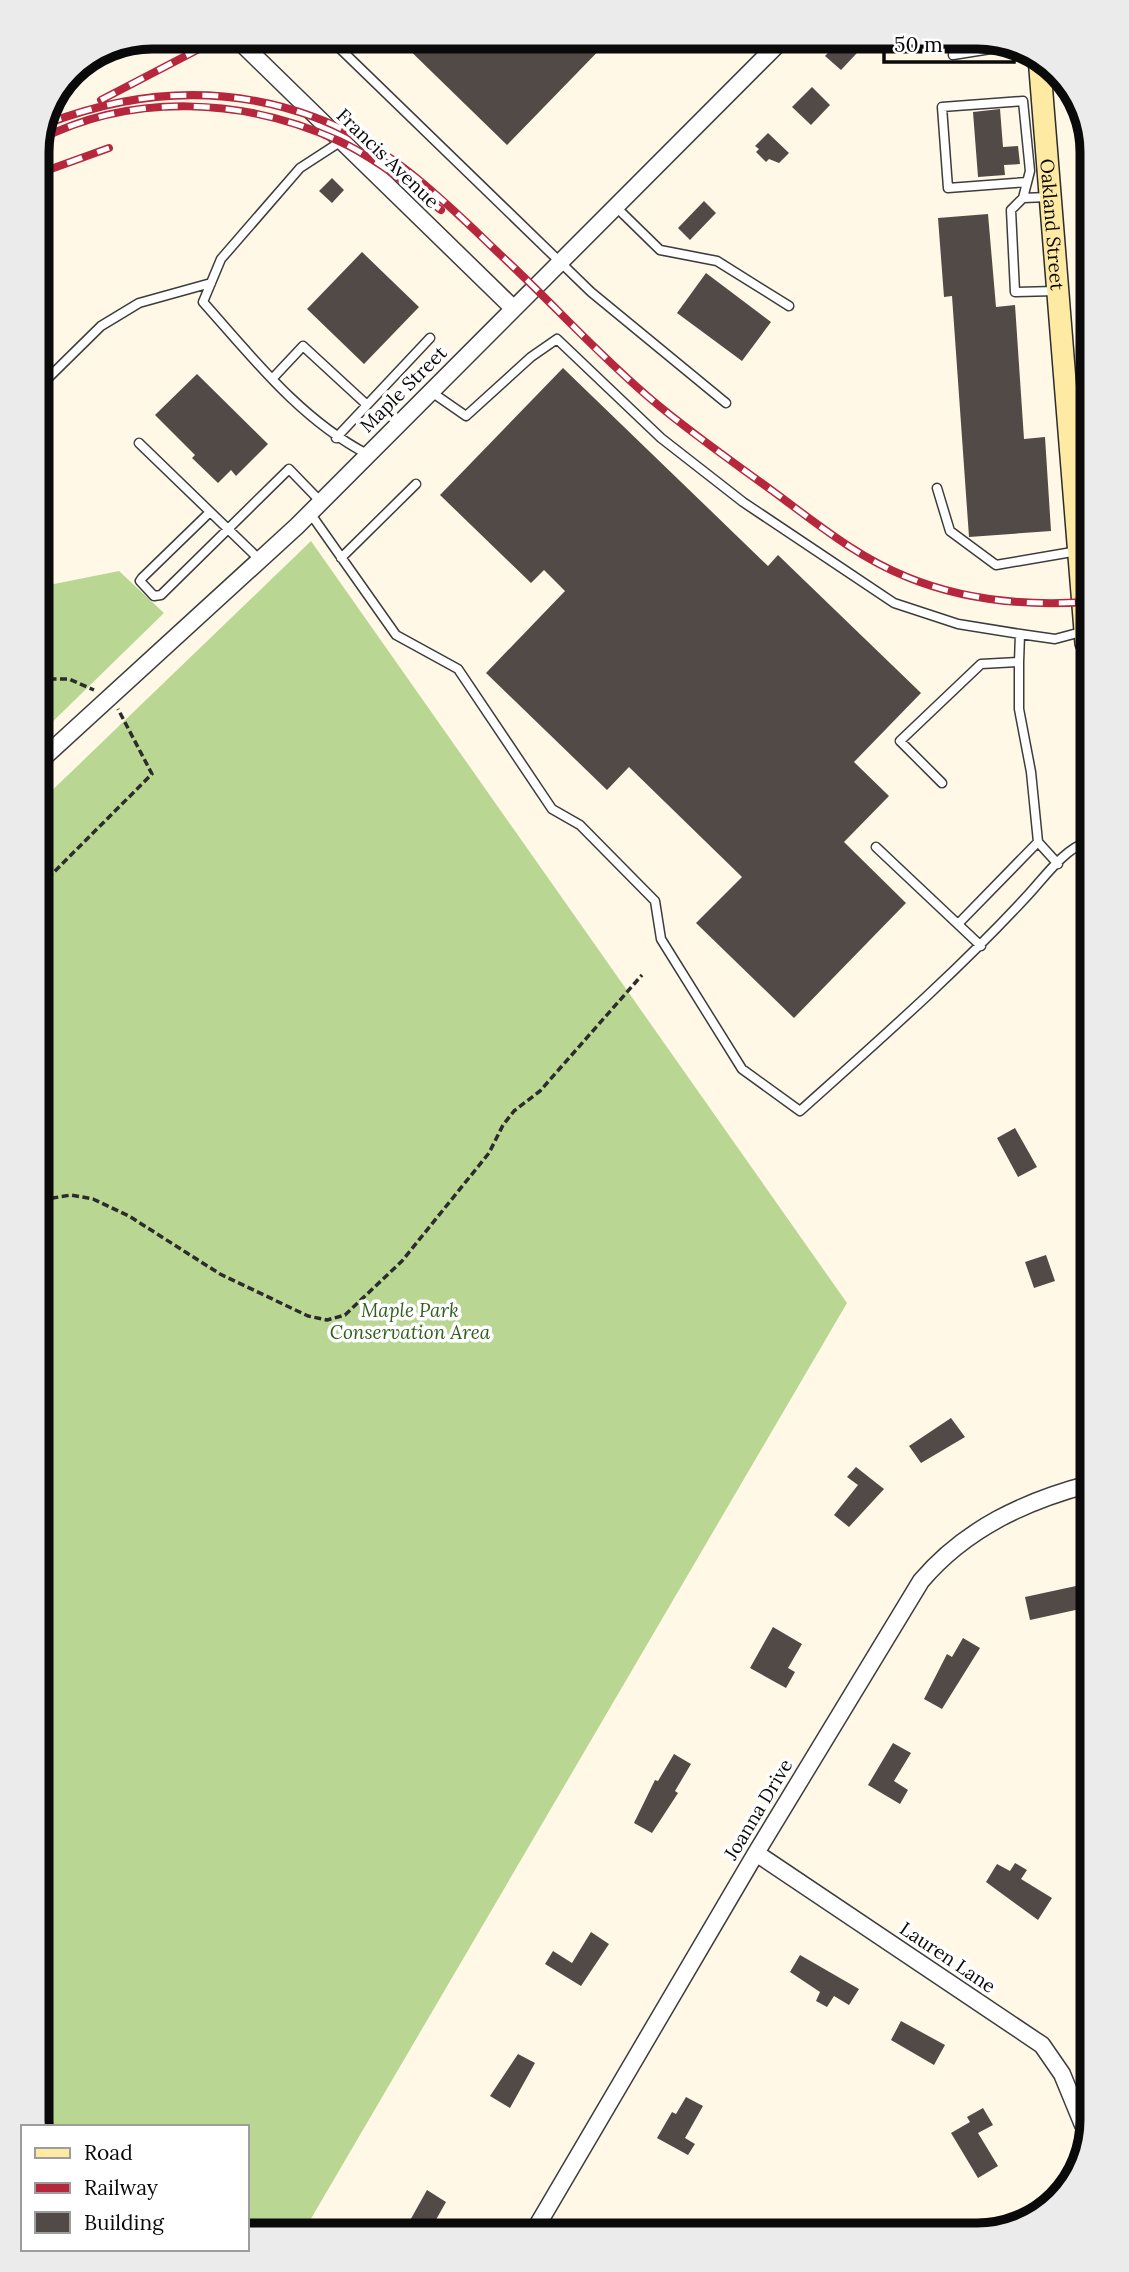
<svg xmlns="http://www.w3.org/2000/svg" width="1129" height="2272" font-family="Lora,serif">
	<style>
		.forest { fill: #b9d793 }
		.building { fill: #524a47 }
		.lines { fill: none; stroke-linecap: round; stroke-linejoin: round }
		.lane-casing { stroke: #3d3d3d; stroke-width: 11 }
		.street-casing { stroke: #3d3d3d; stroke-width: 19 }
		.secondary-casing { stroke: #2c2c2c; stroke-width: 24 }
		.path { stroke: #2c2c2c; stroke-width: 3.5; stroke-dasharray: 7 3.5; stroke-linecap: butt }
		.lane { stroke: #fff; stroke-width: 8 }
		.street { stroke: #fff; stroke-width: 16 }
		.secondary { stroke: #feeaa3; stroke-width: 21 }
		.rail-casing { stroke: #b6263c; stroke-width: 8 }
		.rail { stroke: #fff; stroke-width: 5; stroke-dasharray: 16; stroke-linecap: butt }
		.labels { text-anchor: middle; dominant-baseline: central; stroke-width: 7; stroke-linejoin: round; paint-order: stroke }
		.street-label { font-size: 19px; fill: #0a0a0a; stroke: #fff }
		.park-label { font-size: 19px; font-style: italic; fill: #325f1d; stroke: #fff }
		.rim { fill: none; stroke: #0a0a0a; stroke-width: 9 }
	</style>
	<rect width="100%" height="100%" fill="#fff8e7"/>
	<path class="forest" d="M 311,541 L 847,1303 L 302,2234 L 247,2234 L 247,2127 L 45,2127 L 40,802 Z
		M 119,571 L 164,613 L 39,735 L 39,587 Z"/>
	<path class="building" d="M 396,37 L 612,37 L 507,145 Z
		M 850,37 L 872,37 L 841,70 L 825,56 L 840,40 L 844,43 Z
		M 812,87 L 830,105 L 811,125 L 792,107 Z
		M 1000,109 L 1003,147 L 1018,146 L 1020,164 L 1004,165 L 1005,175 L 978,177 L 973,112 Z
		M 768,133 L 789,153 L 779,163 L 769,159 L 766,162 L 756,152 L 759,149 L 755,146 Z
		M 332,178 L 344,190 L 332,203 L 319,191 Z
		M 704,201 L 716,213 L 690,240 L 678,228 Z
		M 988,214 L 996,307 L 1015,305 L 1024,439 L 1045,437 L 1051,531 L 969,537 L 952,296 L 944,297 L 938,218 Z
		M 362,252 L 419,307 L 364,364 L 307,309 Z
		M 706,273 L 771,322 L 742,361 L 677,313 Z
		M 563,368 L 768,566 L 778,555 L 921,693 L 854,762 L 889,796 L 844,842 L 906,903 L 794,1018 L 696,923 L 742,877 L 629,767 L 607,790 L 486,673 L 565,591 L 544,570 L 531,583 L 440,495 Z
		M 197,374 L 268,444 L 236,476 L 231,470 L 218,483 L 192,458 L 195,455 L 155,415 Z
		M 1015,1128 L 1037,1167 L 1018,1177 L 997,1138 Z
		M 1046,1255 L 1055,1281 L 1034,1288 L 1025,1262 Z
		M 951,1418 L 965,1437 L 921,1463 L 909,1446 Z
		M 856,1467 L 884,1489 L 849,1527 L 834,1515 L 858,1485 L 847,1477 Z
		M 1076,1586 L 1080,1609 L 1030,1620 L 1025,1597 Z
		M 773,1627 L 802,1644 L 788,1668 L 795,1672 L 786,1688 L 750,1668 Z
		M 963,1638 L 980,1648 L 942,1709 L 924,1699 L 947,1654 L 952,1657 Z
		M 893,1743 L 911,1753 L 894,1781 L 908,1790 L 900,1804 L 868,1785 Z
		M 674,1754 L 691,1764 L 675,1791 L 678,1793 L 652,1833 L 634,1823 L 655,1780 L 658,1781 Z
		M 1015,1863 L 1027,1870 L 1021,1879 L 1052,1898 L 1038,1920 L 986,1882 L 997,1864 L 1010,1871 Z
		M 591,1932 L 609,1944 L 581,1986 L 545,1964 L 553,1951 L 572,1963 Z
		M 1092,1948 L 1092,1983 L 1076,1974 Z
		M 800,1955 L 859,1989 L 849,2005 L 834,1996 L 827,2007 L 816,2001 L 820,1992 L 790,1972 Z
		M 901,2021 L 945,2045 L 934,2065 L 891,2040 Z
		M 518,2054 L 535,2063 L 510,2108 L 490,2096 Z
		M 686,2097 L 703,2106 L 685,2138 L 695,2144 L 688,2155 L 657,2138 L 672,2112 L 676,2114 Z
		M 983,2108 L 993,2125 L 978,2133 L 998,2166 L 978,2178 L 951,2133 L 970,2122 L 967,2117 Z
		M 427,2190 L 446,2202 L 429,2232 L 403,2233 Z"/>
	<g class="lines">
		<defs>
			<path id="lane" d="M 328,37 L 591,292 L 726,403
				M 953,55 L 997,48 L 997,41
				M 340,142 L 300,168 L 221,259 L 203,302 C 252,357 300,419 367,454
				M 1027,182 L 948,188 L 942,107 L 1023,101 L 1030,171 L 1023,198 L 1011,210 L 1015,292 L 1056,291
				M 1023,198 L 1048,197
				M 616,207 L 660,250 L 717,261 L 789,306
				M 272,379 L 303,346 L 366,404
				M 38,388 L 101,326 L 139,303 L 211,283
				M 430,391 L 466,416 L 531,357 L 557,339 L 661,438 L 743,502 L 894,603 L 958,624 L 1020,634 L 1055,639 L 1085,631
				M 336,438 L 430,338
				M 139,443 L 260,560
				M 937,488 L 950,531 L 996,565 L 1078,551
				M 210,512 L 142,578 L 140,581 L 154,596 L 161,595 L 289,469 L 321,502
				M 310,513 L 396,635 L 458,669 L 552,809 L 580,825 L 655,901 L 661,939 L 742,1069 L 800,1111 C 878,1041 957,972 1028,895 C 1044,878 1064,849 1087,842
				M 341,558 L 416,484
				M 1019,662 L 1019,709 L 1031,772 L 1038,842 L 1058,864
				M 942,783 L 900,741 L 981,664 L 1019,662 L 1020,634
				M 876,847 L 981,946
				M 958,924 L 1038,842"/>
			<path id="street" d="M 235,37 L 513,308
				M 40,761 L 297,526 L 785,37
				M 756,1853 L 1042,2045 L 1062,2074 L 1083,2125
				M 534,2231 L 756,1853 L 921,1581 C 965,1529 1025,1501 1090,1484"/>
			<g id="secondary">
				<path id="s1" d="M 1039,57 L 1086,643"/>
			</g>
		</defs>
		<use href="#lane" class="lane-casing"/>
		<use href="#street" class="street-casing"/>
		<use href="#secondary" class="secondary-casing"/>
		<path class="path" d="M 39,679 L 69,679 L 94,690
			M 40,886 L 152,774 L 118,709
			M 41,1200 L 71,1195 L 93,1199 L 129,1216 L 220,1274 L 308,1316 L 327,1320 L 345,1315 L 402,1261 L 489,1153 L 503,1125 L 514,1111 L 540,1091 L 642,975"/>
		<use href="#lane" class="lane"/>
		<use href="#street" class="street"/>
		<use href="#secondary" class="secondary"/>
		<defs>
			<path id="rail" d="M 101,100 L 222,37
				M 46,124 C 134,90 224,84 314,117 C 391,145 449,206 507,261 C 556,307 601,357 652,400 C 691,433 733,462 774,492 C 816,523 857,557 907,577 C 963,600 1025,606 1086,602
				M 39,140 C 132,92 246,98 339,141 C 376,158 409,186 441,210
				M 37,174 L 109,148"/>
		</defs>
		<use href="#rail" class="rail-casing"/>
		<use href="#rail" class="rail"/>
	</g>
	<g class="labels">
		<g class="street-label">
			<text transform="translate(388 158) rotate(44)">Francis Avenue</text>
			<text stroke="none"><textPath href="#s1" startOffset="168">Oakland Street</textPath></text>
			<text transform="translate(403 389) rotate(-45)">Maple Street</text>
			<text transform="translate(758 1809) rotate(-59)">Joanna Drive</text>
			<text transform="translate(948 1957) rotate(34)">Lauren Lane</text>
		</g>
		<g class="park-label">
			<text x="410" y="1310">Maple Park<tspan x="410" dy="22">Conservation Area</tspan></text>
		</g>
	</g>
	<path d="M0 0H1129V2272H0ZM152 49H977A103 103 0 0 1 1080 152V2120A103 103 0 0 1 977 2223H152A103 103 0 0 1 49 2120V152A103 103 0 0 1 152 49Z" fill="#ebebeb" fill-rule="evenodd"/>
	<path class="rim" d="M152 49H977A103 103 0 0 1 1080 152V2120A103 103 0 0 1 977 2223H152A103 103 0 0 1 49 2120V152A103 103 0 0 1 152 49Z"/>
	<rect x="21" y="2125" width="228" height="126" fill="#ffffff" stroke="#9d9d9d" stroke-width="2"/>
	<rect x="35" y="2148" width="35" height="10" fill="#feeaa3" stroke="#9d9d9d" stroke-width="2"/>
	<text x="84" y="2160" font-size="21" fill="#0a0a0a">Road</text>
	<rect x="35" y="2183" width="35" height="10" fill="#b6263c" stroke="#9d9d9d" stroke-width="2"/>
	<text x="84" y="2195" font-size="21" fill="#0a0a0a">Railway</text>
	<rect x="35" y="2212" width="35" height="21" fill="#524a47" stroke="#9d9d9d" stroke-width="2"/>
	<text x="84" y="2230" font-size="21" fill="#0a0a0a">Building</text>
	<path d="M884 52v10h130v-10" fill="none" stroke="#0a0a0a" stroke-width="3.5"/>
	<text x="894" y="52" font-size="21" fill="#0a0a0a" stroke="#ffffff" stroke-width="5" paint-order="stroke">50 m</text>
</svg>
